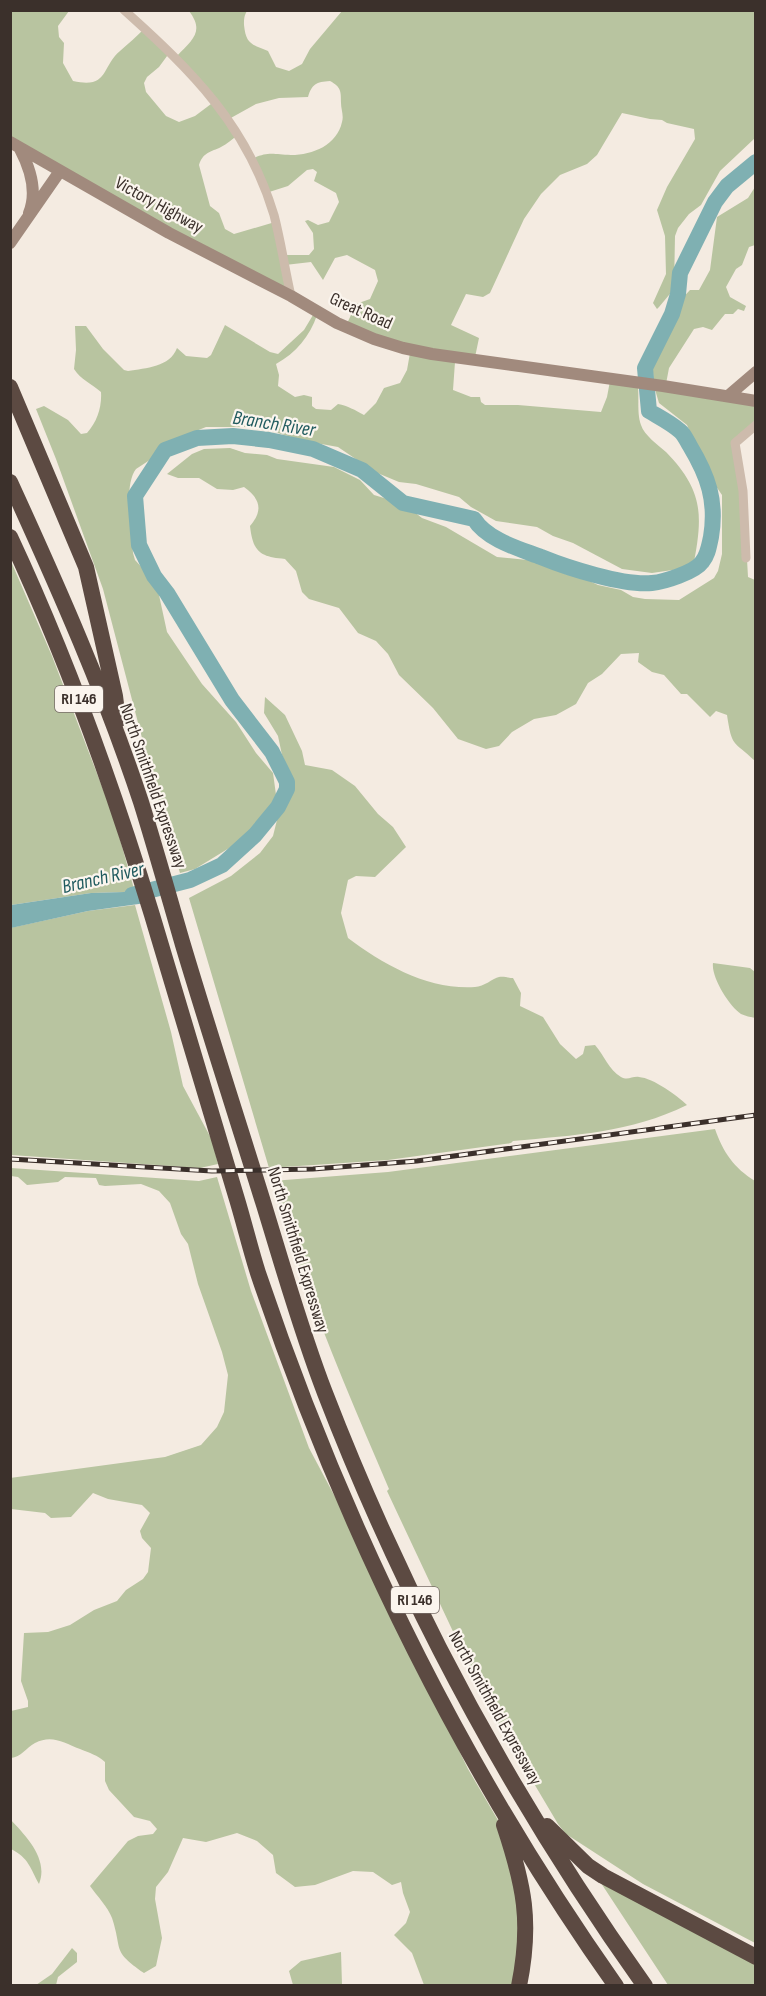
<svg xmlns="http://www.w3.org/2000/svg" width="766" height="1996" font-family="'Sofia Sans Condensed',sans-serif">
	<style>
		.green { fill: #b8c4a0; fill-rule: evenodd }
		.water { fill: #7fb0b2 }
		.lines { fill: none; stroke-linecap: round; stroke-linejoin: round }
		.river { stroke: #7fb0b2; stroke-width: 16 }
		.street { stroke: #cdbbac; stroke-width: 9 }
		.secondary { stroke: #a18a7d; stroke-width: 12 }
		.highway { stroke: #5c4a42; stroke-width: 16 }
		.rail-casing { stroke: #3b302b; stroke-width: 5 }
		.rail { stroke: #fbf5ee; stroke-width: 3; stroke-dasharray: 9; stroke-linecap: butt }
		.labels { text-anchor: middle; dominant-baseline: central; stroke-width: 4.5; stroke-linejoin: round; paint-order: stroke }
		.shield { fill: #fbf5ee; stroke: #756b66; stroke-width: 1.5 }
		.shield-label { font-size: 16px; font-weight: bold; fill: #3b302b }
		.street-label { font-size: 18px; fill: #3b302b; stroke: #fbf5ee }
		.water-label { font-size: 20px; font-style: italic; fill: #1f5a5e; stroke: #fbf5ee }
	</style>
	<rect width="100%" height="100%" fill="#f4ebe1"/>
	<path class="green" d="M 10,11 L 69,11 L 58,26 L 59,37 L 64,43 L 63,63 L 73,81 C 109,89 101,67 120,51 C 128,44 137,36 145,28 L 170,52 L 159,67 L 147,77 L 144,83 L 146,92 L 166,116 L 179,122 L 195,116 L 215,101 L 177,56 C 192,40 205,32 189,11 L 247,11 C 244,16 244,19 244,25 C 246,44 251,44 268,51 L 276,67 L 289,71 L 302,64 L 310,49 L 342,11 L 755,11 L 755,138 L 720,171 L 701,205 L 689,214 L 678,228 L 675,236 L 674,289 L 659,307 L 657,309 L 653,303 L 666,274 L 665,236 L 657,210 L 667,187 L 695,139 L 694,129 L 667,123 L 662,120 L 650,119 L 622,113 L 597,155 L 587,164 L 560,175 L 541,194 L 524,219 L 490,293 L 483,297 L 466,294 L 451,325 L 479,338 L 474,362 L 455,362 L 453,390 L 471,397 L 480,397 L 481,402 L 485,405 L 518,405 L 601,412 L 607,397 L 610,381 L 638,388 C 639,399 637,415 641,425 C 644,435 658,445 666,452 C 704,491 703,516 693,567 L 652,573 L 622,569 L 573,543 L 553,536 L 537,527 L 496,521 L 471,507 L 459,497 L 416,484 L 399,482 L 375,472 L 338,447 L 305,441 L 278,433 L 246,427 L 206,427 L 191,433 L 136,469 C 123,486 132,531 133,553 L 135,560 L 147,573 L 159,595 L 167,632 L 202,684 L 236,722 L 256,753 L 273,773 L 277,802 L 272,811 L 239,842 L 195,869 L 180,873 L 163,818 L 103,589 L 56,459 L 36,409 L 44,406 L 68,420 L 81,434 L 87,433 C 97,422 102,407 101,392 C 91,383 81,380 74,369 L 76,350 L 75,326 L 86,326 L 103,349 L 124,370 L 128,371 C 146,368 170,367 177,348 L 186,356 L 207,358 L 211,355 L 225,325 L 270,352 L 278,354 L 304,330 L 313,315 L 317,315 C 310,336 296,353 276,364 L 279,375 L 278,386 L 295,397 L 304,395 L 312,397 L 312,406 L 316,409 L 331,410 L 338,404 C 348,406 355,410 364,415 L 376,403 L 384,388 L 400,383 L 407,370 L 410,353 L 345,328 L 356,304 L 370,299 L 378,281 L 375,270 L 347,255 L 335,258 L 323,280 L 311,262 L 285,265 L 289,293 L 11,142 ZM 330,81 C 341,87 341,91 341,103 C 341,109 344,116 342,122 C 337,145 313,155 291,155 C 275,155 270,151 254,158 L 266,193 L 288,186 L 307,170 L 313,169 L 317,172 L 314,181 L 336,193 L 339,202 L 329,222 L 318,225 L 308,220 L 305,221 L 313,233 L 314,249 L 309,255 L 286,255 L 275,222 L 234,234 L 225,229 L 219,213 L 210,206 L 199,165 C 203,152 211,152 221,147 C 227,144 232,139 238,135 L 229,119 L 256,104 L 279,98 L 308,97 C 312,84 316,82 330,81 Z
		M 755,187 L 755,245 L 749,247 L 742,265 L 736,269 L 726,287 L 730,297 L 746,306 L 744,311 L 738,309 L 733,314 L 725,314 L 712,330 L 703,327 L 694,329 L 669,368 L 665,389 L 755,403 L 755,423 L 736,441 L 744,506 L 748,577 L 755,580 L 755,761 C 733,740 732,748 727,715 L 716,711 L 710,717 L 687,694 L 681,694 L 664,675 L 652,672 L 638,662 L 639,653 L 621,654 L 602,674 L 588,683 L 576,704 L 556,715 L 534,719 L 512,732 L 499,746 L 486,749 L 458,739 L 433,708 L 399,675 L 388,654 L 376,641 L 358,633 L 339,608 L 309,599 L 302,592 L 296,571 L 285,559 C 260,557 253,552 250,526 C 263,511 261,499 244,487 L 233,490 L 217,489 L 199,478 L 178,478 L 167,474 L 192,454 L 204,449 L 230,448 L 245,453 L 267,455 L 277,459 L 334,467 L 360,480 L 374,495 L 404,504 L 422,518 L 446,527 L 497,557 L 537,561 L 565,574 L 583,578 L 598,585 L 621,590 L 633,597 L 645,599 L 679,600 L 714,578 L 718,571 L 722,554 L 722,495 L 709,476 L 687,425 L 659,403 L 654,386 L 652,358 L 655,348 L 669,323 L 673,308 L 690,290 L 699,290 L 710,270 L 717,217 L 748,198 Z
		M 10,559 L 52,656 L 114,818 L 134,889 L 124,892 L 91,893 L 11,905 Z
		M 265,697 L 285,715 L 302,751 L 305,765 L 332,770 L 355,786 L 378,814 L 393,827 L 406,847 L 375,877 L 356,876 L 348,880 L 341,913 L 348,938 C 384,965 428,990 475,987 C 484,987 493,978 499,977 C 503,976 509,978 513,978 L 521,993 L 520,1006 L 543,1017 L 560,1044 L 576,1059 L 583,1054 L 585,1046 L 595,1045 C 604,1055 609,1070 621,1077 C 628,1081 632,1076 639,1077 C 653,1078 678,1096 687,1105 C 630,1133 575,1135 513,1141 L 511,1143 L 388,1160 L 269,1168 L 189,898 L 231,876 L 260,853 L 273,836 L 280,808 L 293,788 L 293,780 L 282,755 L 278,736 L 264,713 Z
		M 135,905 L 171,1032 L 183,1086 L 212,1140 L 218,1164 L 200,1168 L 11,1155 L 10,928 L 88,911 Z
		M 713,963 L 750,968 L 755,972 L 755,1018 C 751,1017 745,1016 741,1014 C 729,1006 711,977 713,963 Z
		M 715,1129 C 723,1152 734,1168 755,1181 L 755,1943 L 643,1884 L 566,1834 L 558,1824 L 488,1706 L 387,1491 L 389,1489 C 346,1388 302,1287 272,1181 L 388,1172 Z
		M 11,1168 L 199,1181 L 217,1177 L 251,1291 L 309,1448 L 342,1510 L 468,1769 L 506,1834 L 519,1868 L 518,1986 L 424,1985 L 412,1953 L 394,1935 L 406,1923 L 410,1912 L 403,1893 L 401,1882 L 392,1885 L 373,1872 L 353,1871 L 315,1885 L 295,1887 L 276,1873 L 273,1855 L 257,1841 L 237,1833 L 206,1842 L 183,1838 L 168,1872 L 156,1887 L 155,1899 L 162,1938 L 156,1966 L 144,1973 C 111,1950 123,1951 112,1918 C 108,1907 97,1896 90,1886 L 128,1841 L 138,1836 L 153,1834 L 157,1829 L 150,1821 L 134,1817 L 109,1790 L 105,1781 L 105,1762 C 97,1755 90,1753 80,1749 C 64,1743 52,1734 35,1743 C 26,1748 21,1757 11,1758 L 11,1711 L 28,1707 L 28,1701 L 21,1681 L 24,1633 L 48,1632 L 70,1625 L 94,1610 L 117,1601 L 126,1590 L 143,1579 L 148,1572 L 151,1548 L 142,1538 L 140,1531 L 150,1513 L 142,1505 L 108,1499 L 93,1493 L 71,1517 L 51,1518 L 45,1513 L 11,1509 L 10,1478 L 165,1457 L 201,1445 L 217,1427 L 224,1412 L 228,1375 L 222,1352 L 198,1284 L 188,1244 L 181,1234 L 170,1203 L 159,1191 L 141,1184 L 105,1186 L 99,1185 L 96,1178 L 65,1177 L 58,1182 L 27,1185 L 18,1177 L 11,1176 Z
		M 10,1819 C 26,1836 49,1859 39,1884 C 30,1868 29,1858 11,1849 Z
		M 599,1880 L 755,1960 L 755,1985 L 668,1985 Z
		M 72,1948 L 77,1953 L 77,1962 L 58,1977 L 56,1985 L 36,1985 L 52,1974 Z
		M 341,1952 L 342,1985 L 293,1985 L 289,1971 L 301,1961 Z"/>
	<path class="water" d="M 135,888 L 146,903 L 88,911 L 11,928 L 11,905 L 91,893 L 124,892 Z"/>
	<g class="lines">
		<path class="river" d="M 132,895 L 190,880 L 222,865 L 255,835 L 278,807 L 287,789 L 287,782 L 272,752 L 232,700 L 167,593 L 154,576 L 139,545 L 135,496 L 165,450 L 197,438 L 233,436 L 269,440 L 313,449 L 362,470 L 403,503 L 474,519 C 487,540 520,549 541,557 C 568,568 624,586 652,583 C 664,582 695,572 702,562 C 708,555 709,546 711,537 C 717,501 708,476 690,446 C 687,441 684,434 680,431 C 671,423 659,417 649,411 L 645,368 L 672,314 L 678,294 L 680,273 L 715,202 L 727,186 L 756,162"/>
		<path class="street" d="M 124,10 C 192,71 247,125 274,215 C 281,242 285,270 291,296
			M 746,558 L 743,491 L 735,443 L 756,425"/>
		<path class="secondary" d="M 10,142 L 169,233 L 291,296 L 337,323 L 374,339 L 403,348 L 432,354 L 663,386 L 756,401
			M 20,149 C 30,168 38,191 29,213
			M 10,243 L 60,171
			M 728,396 L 756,372"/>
		<path class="highway" d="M 10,387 L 86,567 L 115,696 L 118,720
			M 10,482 C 58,587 105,693 141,802 C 156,850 169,897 183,945 C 209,1032 237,1118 264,1205 C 283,1267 301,1331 325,1393 C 406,1603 514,1802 645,1986
			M 10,537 C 67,659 113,787 152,915 C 180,1009 208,1103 236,1196 C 244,1222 250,1248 258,1273 C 344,1529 460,1765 616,1986
			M 504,1825 C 524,1885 532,1922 519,1986
			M 547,1826 L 588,1866 L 603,1876 L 756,1957"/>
		<defs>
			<path id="rail" d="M 10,1159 L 212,1171 L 313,1169 L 417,1161 L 756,1115"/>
		</defs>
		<use href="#rail" class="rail-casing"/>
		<use href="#rail" class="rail"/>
	</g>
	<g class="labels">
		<g class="shield">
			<rect x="55" y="686" width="48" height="26" rx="4.5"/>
			<rect x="391" y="1587" width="48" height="26" rx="4.5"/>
		</g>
		<g class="shield-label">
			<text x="79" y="699">RI 146</text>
			<text x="415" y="1600">RI 146</text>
		</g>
		<g class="street-label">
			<text transform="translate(159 205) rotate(29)">Victory Highway</text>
			<text transform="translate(361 311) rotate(24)">Great Road</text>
			<text transform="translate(153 786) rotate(71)">North Smithfield Expressway</text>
			<text transform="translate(298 1250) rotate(73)">North Smithfield Expressway</text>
			<text transform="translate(495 1708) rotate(61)">North Smithfield Expressway</text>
		</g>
		<g class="water-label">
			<text transform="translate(274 424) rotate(9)">Branch River</text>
			<text transform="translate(103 878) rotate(-13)">Branch River</text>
		</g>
	</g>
	<rect width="766" height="1996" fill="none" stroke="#3b302b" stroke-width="24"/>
</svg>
